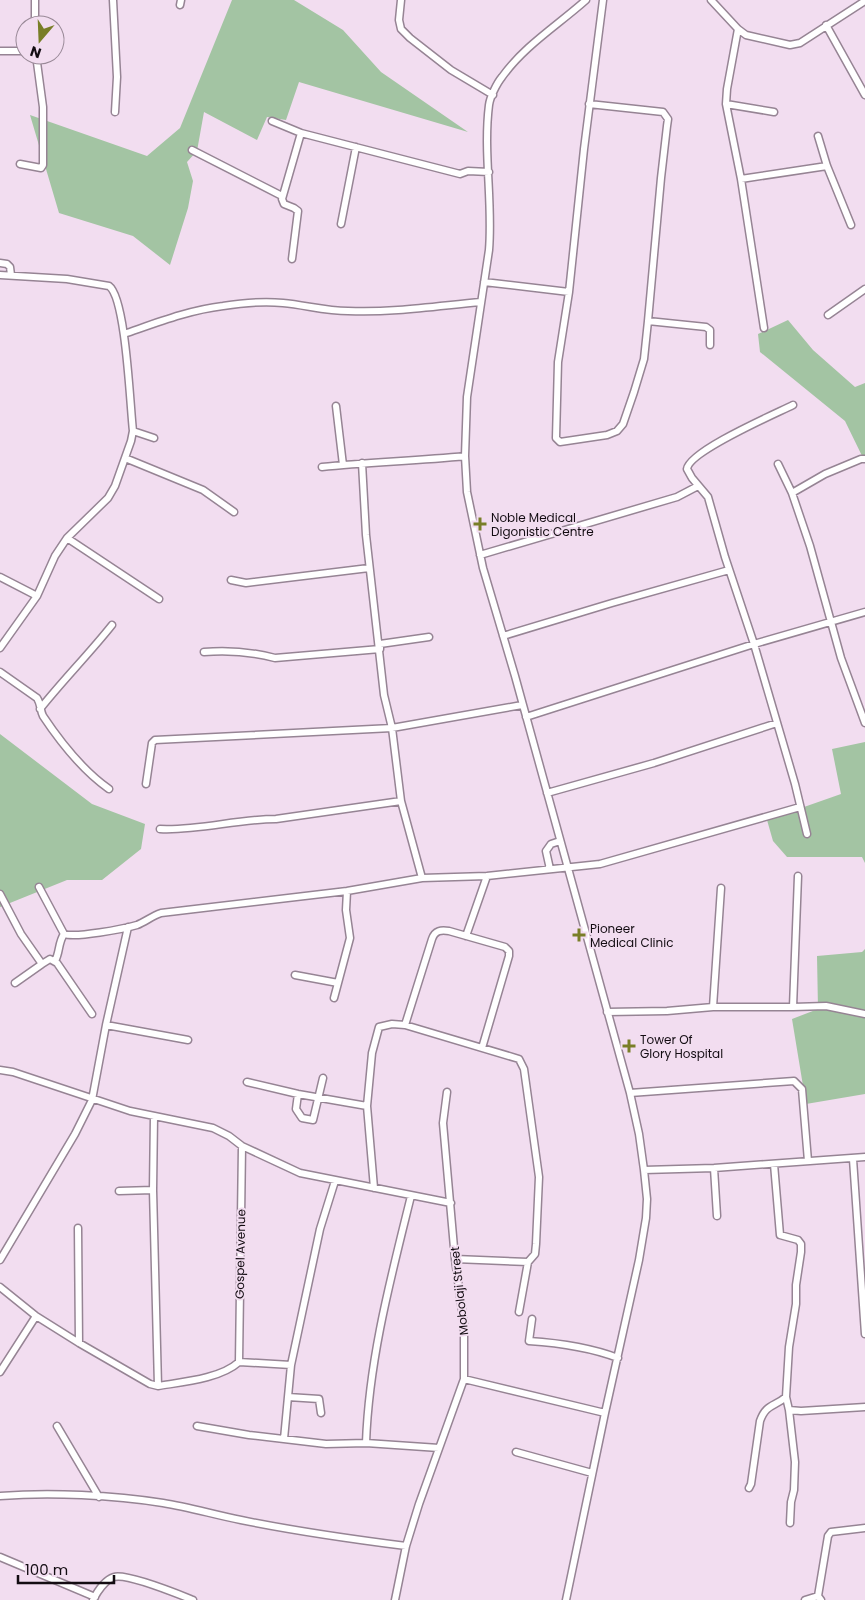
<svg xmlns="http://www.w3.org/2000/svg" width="865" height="1600" font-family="Poppins,sans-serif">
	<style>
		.green { fill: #a3c4a3 }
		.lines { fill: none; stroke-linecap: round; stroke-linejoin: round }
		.minor-casing { stroke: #968494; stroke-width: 9 }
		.minor { stroke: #fff; stroke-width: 6 }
		.poi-dot { fill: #797e27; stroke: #f2ddf0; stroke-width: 2 }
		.labels { text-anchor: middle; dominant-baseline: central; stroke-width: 4; stroke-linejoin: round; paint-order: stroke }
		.poi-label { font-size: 12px; fill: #130c12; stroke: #f2ddf0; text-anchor: start }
		.street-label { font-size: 12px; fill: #130c12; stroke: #f2ddf0 }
	</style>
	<rect width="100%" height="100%" fill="#f2ddf0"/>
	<path class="green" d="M 232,0 L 294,0 L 343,30 L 381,72 L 468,132 L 299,82 L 286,120 L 267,117 L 257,140 L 204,112 L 197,151 L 187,162 L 193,181 L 188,208 L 170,265 L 133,236 L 59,213 L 30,115 L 147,156 L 180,128 Z
		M 788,320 L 813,350 L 855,387 L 865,383 L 865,462 L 845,421 L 760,352 L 758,334 Z
		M 0,734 L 92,804 L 145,824 L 141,849 L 102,880 L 67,880 L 0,907 Z
		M 865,742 L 865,863 L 862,857 L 787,857 L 773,841 L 767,820 L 841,794 L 832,749 Z
		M 865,949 L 865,1094 L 806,1104 L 792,1019 L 818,1009 L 817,956 L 862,952 Z"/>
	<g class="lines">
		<defs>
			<path id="minor" d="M 35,0 L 35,25
				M 113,0 L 117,77 L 115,112
				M 401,0 L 399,20 L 401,29 L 410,38 L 451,70 L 493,95
				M 711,0 L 738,29 L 746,35 L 790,45 L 800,43 L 865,1
				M 180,5 L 181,0
				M 826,25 L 865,95
				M 738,29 L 727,89 L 726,104 L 741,179 L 764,328
				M 0,51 L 25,51
				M 589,104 L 663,112 L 668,119 L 667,126 L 661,178 L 648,321 L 644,359 L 634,392 L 623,424 L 617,431 L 607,435 L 560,442 L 556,438 L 558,362 L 569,292 L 584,149 L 603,0
				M 726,104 L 774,112
				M 272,121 L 301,133 L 460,174 L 468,171 L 489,172
				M 818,136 L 827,166 L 851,225
				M 192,150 L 282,196
				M 20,164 L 41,168 L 43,165 L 43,107 L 36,55
				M 741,179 L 827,166
				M 341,224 L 356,147
				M 292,259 L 298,211 L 294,208 L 284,204 L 282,199 L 301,133
				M 0,263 L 7,264 L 10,267 L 11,275
				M 0,275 L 67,279 L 109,286 C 126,298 130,406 133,431 L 131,441 L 115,486 L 108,498 L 67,538 L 55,556 L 37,596 L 0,648
				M 484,282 L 569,292
				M 828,315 L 865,289
				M 648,321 L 706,327 L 710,330 L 710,345
				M 124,334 C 156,323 189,310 223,306 C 242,303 264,301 283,303 C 305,305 326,311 348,311 C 392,313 437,306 481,302
				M 793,405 C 775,414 689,451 687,469 L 692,478 L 708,497 L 725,557 L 754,644 L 795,784 L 807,834
				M 336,406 L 343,465
				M 133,431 L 154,438
				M 125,458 L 203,490 L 234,512
				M 362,463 L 366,535 L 384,695 L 392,728 L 401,801 L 422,878
				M 778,464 L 792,493 L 825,474 L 861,459 L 865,459
				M 322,467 C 370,462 417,461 465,456
				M 792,493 L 810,546 L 841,658 L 865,723
				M 67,538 L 159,599
				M 480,555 L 677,497 L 698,486
				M 0,577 L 37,596
				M 231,580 L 246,583 L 369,568
				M 503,636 L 612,603 L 729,570
				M 204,652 C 228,650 252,652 275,658 L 380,649 L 380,644 L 429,637
				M 0,672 L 37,698 C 41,704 40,710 43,716 C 61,743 82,770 109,789
				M 40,709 C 63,680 89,654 112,625
				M 526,717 L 754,644 L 865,612
				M 146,784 L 152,743 L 155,740 L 392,728 L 522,705
				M 547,793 L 654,763 L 777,723
				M 160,829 C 198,831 237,819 276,819 L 401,801
				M 550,869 L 546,851 L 551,844 L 560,841
				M 39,887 L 64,934
				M 0,894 L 21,934 L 42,964 L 50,959 L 57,963 L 92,1014
				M 64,934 C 76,938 123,929 137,925 C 145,922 152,916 161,913 L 347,891 L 422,878 L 487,876 L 600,864 L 800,807
				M 466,936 L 487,876
				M 55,961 C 60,952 58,943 64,934
				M 295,975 L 338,983
				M 15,983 L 42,964
				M 334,998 L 350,938 L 346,910 L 347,891
				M 713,1007 L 721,888
				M 793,1007 L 826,1006 L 865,1014
				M 607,1012 L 667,1011 L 713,1007 L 793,1007 L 798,876
				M 106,1025 L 188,1040
				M 405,1025 L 432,939 C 435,930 441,930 449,931 L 505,947 L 509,951 L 509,956 L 482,1048
				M 0,1070 L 13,1072 L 130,1111 L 213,1128 L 229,1136 L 242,1146 L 300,1173 L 451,1203
				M 247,1082 L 298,1094 L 367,1106
				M 630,1093 L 794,1081 L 802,1089 L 808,1161
				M 298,1094 L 296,1109 L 302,1118 L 313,1120 L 323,1078
				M 154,1116 L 153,1190 L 158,1386
				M 853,1159 L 865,1334
				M 714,1168 L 717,1216
				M 644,1170 L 714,1168 L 865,1157
				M 374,1188 L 367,1106 L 372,1053 L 379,1027 L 392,1024 L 405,1025 L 519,1059 L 524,1069 L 539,1177 L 536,1244 L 535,1254 L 528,1262 L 519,1312
				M 119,1191 L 153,1190
				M 78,1228 L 79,1343
				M 455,1259 L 528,1262
				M 0,1260 L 75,1134 L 92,1100 L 106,1025 L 128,927
				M 0,1287 L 36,1316 L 79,1343 L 150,1384 L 158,1386 C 182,1382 220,1379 239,1362 L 291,1365
				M 532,1319 L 529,1341 C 560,1343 589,1347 618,1358
				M 239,1362 L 242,1146
				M 0,1372 L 36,1316
				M 464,1379 L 605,1413
				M 288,1397 L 319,1399 L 321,1413
				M 786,1397 L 789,1410 L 801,1411 L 865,1407
				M 789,1410 L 795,1462 L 794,1490 L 791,1502 L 790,1523
				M 57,1426 L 99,1497
				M 197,1426 L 249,1435 L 326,1444 L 366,1443 L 439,1448
				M 284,1439 L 291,1365 L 320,1229 L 335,1181
				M 366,1443 C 369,1359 391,1277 411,1196
				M 516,1452 L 592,1473
				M 749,1488 L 751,1484 L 760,1421 C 766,1404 774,1407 786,1397 L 789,1347 L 796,1304 L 796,1285 L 801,1252 L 801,1244 L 798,1240 L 780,1235 L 774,1164
				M 0,1496 C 50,1492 113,1495 163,1503 C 189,1507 215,1515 241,1520 C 295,1531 351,1539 406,1546
				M 0,1557 L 95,1597
				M 93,1600 C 97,1592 105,1580 114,1577 C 127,1573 178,1594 193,1600
				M 395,1600 L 406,1546 L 419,1504 L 464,1379 L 464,1325 L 455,1259 L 443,1123 L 447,1092
				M 566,1600 L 605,1413 L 639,1260 L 646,1218 L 647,1199 L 644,1170 L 639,1134 L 630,1093 L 515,676 L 483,568 L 467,492 L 465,456 L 467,397 L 489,250 C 493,202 483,153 489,105 C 490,97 497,83 502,77 C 524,46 558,25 586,0
				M 805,1600 L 818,1596
				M 821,1600 L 818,1596 L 828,1536 L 831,1532 L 865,1528"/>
		</defs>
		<use href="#minor" class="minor-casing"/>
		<use href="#minor" class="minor"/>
	</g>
	<g class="poi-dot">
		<path d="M477.5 516.5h5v5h5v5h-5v5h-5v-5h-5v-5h5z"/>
		<path d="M576.5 927.5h5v5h5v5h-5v5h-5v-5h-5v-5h5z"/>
		<path d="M626.5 1038.5h5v5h5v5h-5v5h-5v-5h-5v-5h5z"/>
	</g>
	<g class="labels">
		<g class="poi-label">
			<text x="491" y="517">Noble Medical<tspan x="491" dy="14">Digonistic Centre</tspan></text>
			<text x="590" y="928">Pioneer<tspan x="590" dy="14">Medical Clinic</tspan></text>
			<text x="640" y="1039">Tower Of<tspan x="640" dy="14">Glory Hospital</tspan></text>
		</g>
		<g class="street-label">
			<text transform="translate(240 1254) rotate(-89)">Gospel Avenue</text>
			<text transform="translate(459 1291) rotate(-96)">Mobolaji Street</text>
		</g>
	</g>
	<g transform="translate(40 40) rotate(199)"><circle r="24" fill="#f2ddf0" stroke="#998997"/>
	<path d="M0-4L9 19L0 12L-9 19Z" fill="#797e27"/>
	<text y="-8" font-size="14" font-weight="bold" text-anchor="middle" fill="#130c12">N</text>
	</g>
	<path d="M18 1575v8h96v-8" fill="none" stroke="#130c12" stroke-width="2.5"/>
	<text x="25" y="1575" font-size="15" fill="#130c12" stroke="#f2ddf0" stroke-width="4" paint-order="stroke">100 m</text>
</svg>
